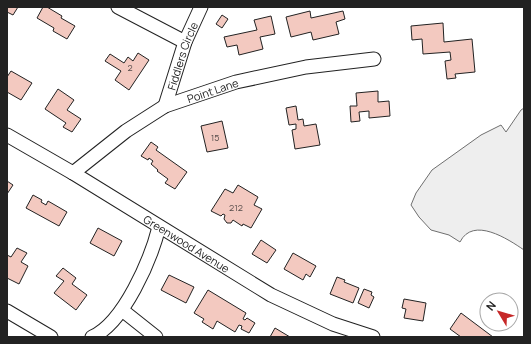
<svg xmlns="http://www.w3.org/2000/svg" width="531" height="344" font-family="Manrope,sans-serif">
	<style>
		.green { fill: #eee; stroke: #6f6f6f }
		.building { fill: #f3c9c0; stroke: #222 }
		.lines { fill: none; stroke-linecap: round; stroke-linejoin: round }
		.street-casing { stroke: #222; stroke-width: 15 }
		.street { stroke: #fff; stroke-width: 13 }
		.labels { text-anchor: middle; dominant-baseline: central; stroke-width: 3; stroke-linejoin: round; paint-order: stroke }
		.number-label { font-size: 9px; fill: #564c4a }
		.street-label { font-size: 11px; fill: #222; stroke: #fff }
	</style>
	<rect width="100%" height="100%" fill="#fff"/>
	<path class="green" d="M 524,108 L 524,250 C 508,239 473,216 460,242 L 449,235 L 431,230 L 419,217 L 411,205 L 416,193 L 432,170 L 481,135 L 501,125 L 506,132 L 521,110 Z"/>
	<path class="building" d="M 7,7 L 18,7 L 13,15 L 7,12 Z
		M 43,7 L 47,7 L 62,16 L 61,18 L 75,26 L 67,39 L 53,31 L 54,28 L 37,18 Z
		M 310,11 L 311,18 L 343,11 L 345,19 L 336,22 L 339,34 L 313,40 L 311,32 L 291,37 L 286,17 Z
		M 222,15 L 228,19 L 222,28 L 216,24 Z
		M 271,16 L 275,34 L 260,37 L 263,49 L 239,55 L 237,45 L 227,47 L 224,37 L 257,30 L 254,20 Z
		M 443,23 L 444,42 L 472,39 L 475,72 L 455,74 L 456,78 L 447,79 L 445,61 L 451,60 L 450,52 L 423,54 L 422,39 L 412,40 L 411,26 Z
		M 138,53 L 149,60 L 129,90 L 115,80 L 121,71 L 105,61 L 110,54 L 124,63 L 128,57 L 133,61 Z
		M 11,71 L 32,83 L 21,100 L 7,92 L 7,77 Z
		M 58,89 L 74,100 L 67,110 L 81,119 L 72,132 L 63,127 L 66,123 L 45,109 Z
		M 378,91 L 378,102 L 389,101 L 390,116 L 369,118 L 369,111 L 359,112 L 360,121 L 351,122 L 350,106 L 357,106 L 356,93 Z
		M 296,106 L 298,120 L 303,119 L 304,126 L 316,124 L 320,145 L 295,149 L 292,130 L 296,129 L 296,124 L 289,125 L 286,108 Z
		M 222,121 L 228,148 L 207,152 L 201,126 Z
		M 151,142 L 158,147 L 156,150 L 187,172 L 175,189 L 165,183 L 168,179 L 157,171 L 158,170 L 151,164 L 153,161 L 149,158 L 148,160 L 141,156 Z
		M 7,181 L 13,185 L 7,194 Z
		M 238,185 L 258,197 L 254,205 L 262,209 L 251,228 L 243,224 L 242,226 L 233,220 L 231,223 L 227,223 L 224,219 L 225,215 L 223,214 L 221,216 L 211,211 L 225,189 L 233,193 Z
		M 33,195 L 42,200 L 41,202 L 46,205 L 48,201 L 67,212 L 59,226 L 26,208 Z
		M 98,228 L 122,241 L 114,256 L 90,243 Z
		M 261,240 L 276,250 L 267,263 L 252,254 Z
		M 17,248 L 27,253 L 21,262 L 28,266 L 19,284 L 7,278 L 7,255 L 11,257 Z
		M 293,253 L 316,266 L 310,277 L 306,274 L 303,280 L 284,269 Z
		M 63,268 L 76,278 L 72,284 L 87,295 L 76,310 L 54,293 L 64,281 L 56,276 Z
		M 169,275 L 194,287 L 186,303 L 161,290 Z
		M 337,277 L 345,280 L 344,282 L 359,288 L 353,303 L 330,294 Z
		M 364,289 L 372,292 L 371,295 L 374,297 L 369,308 L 358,303 Z
		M 208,290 L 246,313 L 243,319 L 245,320 L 247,318 L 255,323 L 249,333 L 241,329 L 242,326 L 239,325 L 235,332 L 217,321 L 213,329 L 202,322 L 204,319 L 194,313 Z
		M 404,299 L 426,303 L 423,321 L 404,318 L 406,309 L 402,308 Z
		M 461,313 L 493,337 L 461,337 L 450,329 Z
		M 275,328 L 290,337 L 270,337 Z"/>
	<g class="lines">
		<defs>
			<g id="street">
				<path d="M 118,7 L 185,42"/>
				<path id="s1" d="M 165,106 L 185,42 L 201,7"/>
				<path id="s2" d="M 7,135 L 73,173 L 271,295 L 333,324 L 373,337"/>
				<path id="s3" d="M 73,173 L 126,131 L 165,106 L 236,82 L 306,67 L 374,59"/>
				<path d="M 122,310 L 156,337"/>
				<path d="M 7,311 L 51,337"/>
				<path d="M 92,337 C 124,323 151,259 159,227"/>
			</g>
		</defs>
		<use href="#street" class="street-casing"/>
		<use href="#street" class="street"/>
	</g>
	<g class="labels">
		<g class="number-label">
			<text x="130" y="67">2</text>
			<text x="215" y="137">15</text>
			<text x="236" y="207">212</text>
		</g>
		<g class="street-label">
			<text stroke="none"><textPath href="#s1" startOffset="53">Fiddlers Circle</textPath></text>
			<text stroke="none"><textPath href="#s3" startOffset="164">Point Lane</textPath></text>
			<text stroke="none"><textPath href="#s2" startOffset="210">Greenwood Avenue</textPath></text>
		</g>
	</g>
	<rect width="531" height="344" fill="none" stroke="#222222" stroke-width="16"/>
	<g transform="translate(499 312) rotate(308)"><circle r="19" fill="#ffffff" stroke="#a7a7a7"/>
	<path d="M0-3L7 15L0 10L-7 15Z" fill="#c62828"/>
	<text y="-6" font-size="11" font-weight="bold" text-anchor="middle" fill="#222222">N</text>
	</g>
</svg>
